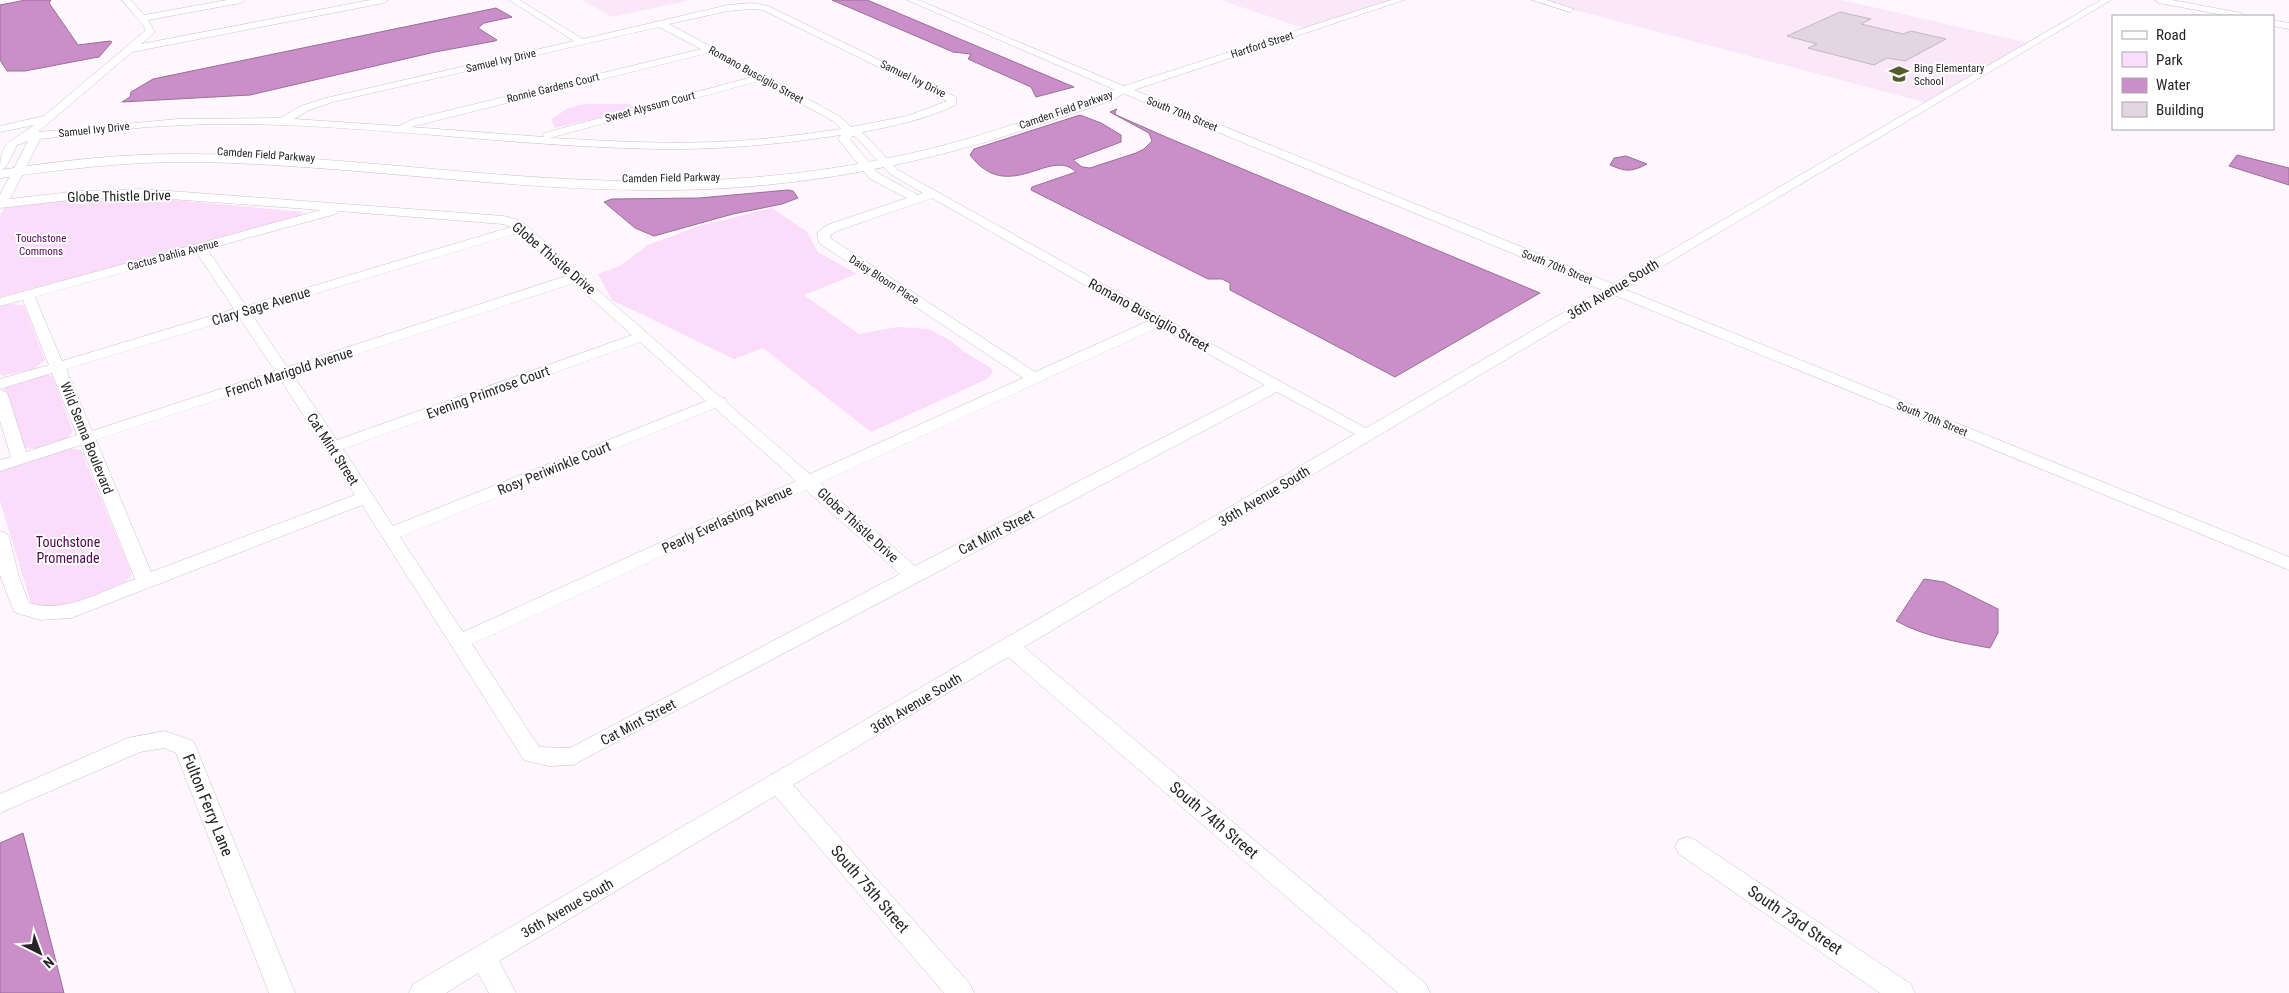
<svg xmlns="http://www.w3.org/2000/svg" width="2289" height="993" font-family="'Roboto Condensed',sans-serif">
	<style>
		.built { fill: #fae8fa }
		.green { fill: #fbdcfa }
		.water { fill: #ca8ec9; stroke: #996e98 }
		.building { fill: #e3d6e2; stroke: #c3b7c3 }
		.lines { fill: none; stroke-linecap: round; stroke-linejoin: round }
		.minor-casing { stroke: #cbbfcb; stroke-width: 1 }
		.tertiary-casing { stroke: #cbbfcb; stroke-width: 1 }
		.minor { fill: #fff; fill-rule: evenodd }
		.tertiary { fill: #fff; fill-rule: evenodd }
		.labels { text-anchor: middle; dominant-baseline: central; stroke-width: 4; stroke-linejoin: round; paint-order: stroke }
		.far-street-label { font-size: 11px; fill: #272327; stroke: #fff }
		.far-poi-label { font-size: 11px; fill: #272327; stroke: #fff; text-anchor: start }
		.far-park-label { font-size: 11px; fill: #500452; stroke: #fff }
		.street-label { font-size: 14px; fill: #272327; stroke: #fff }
		.park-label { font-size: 14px; fill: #500452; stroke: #fff }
		.near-street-label { font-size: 16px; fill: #272327; stroke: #fff }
	</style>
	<rect width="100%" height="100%" fill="#fff7fe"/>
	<path class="built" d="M 581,0 L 691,0 L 612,17 Z
		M 1220,0 L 1394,0 L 1306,29 Z
		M 1537,0 L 1842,0 L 2033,44 L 1931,104 Z"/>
	<path class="green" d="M 583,104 L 628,104 L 639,108 L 555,128 L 551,120 L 566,109 Z
		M 117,198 L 164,199 L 303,212 L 300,216 L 296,218 L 0,297 L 0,216 L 4,208 L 59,201 Z
		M 772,208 L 807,232 L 818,252 L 857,274 L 804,295 L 859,334 L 898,327 L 929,329 L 951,341 L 966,353 L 991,368 L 993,372 L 987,379 L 871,432 L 763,348 L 734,359 L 612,300 L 598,274 L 620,266 L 648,245 L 699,226 Z
		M 10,304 L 24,305 L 45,360 L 34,369 L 3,376 L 0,374 L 0,306 Z
		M 46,374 L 52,376 L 73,431 C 66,444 37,452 23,447 L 3,391 L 6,386 Z
		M 66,448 L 81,450 L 132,574 C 126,587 81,605 66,608 C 54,611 42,608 31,603 L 0,501 L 0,471 Z"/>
	<path class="water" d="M 26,0 L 51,0 L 49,3 L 78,45 L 110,41 L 112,42 L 99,57 L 93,58 L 25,71 L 7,71 L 0,60 L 0,5 Z
		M 832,0 L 867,0 L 872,2 L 1074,87 L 1036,97 L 1031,87 L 968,59 L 971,54 L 953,52 Z
		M 496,8 L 512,17 L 484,23 L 478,28 L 497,40 L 495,41 L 435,52 L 250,95 L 122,102 L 130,97 L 131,92 L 153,79 Z
		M 1117,109 L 1115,112 L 1116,115 L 1166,137 L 1540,293 L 1395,377 L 1230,290 L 1230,283 L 1222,279 L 1208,279 L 1031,190 L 1032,187 L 1076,172 C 1050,146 1009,206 970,155 L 974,149 L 1080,115 L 1101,123 L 1121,135 L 1121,142 L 1073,160 L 1082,167 L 1090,168 L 1136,153 L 1144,149 L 1152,141 L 1149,133 L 1110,112 Z
		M 2237,155 L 2289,168 L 2289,185 L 2229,166 Z
		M 1626,156 L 1647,164 C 1632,172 1626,172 1610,165 L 1614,158 Z
		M 788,190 L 793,191 L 798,198 L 782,204 L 733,214 L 654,236 L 635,228 L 604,202 L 612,199 L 699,198 Z
		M 1924,579 L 1944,582 L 1998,609 L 1998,633 L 1990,648 C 1957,642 1926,637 1896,621 Z
		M 23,833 L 64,993 L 0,993 L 0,843 Z"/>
	<path class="building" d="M 1840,12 L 1871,19 L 1861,24 L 1903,34 L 1911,31 L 1946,39 L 1905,61 L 1887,58 L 1874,65 L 1808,48 L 1817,44 L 1787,36 Z"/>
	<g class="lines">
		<defs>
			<path id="minor" d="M 122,0 L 131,0 L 144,15 L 227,0 L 245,0 L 241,3 L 148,20 L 155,32 L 141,44 L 370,0 L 388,0 L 384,3 L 132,52 L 38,132 L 178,119 L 280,118 L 301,106 L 326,98 L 574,41 L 509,0 L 519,0 L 583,39 L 728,5 L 751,3 L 768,6 L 956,97 L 956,105 C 926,119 895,126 862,132 L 898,170 L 1164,318 L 1366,428 L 1602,290 L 1120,92 L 907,0 L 918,0 L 1124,86 L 1391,0 L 1404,0 L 1134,90 L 1613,284 L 2101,0 L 2111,0 L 1624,289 L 2289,557 L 2289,570 L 1614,295 L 1024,647 L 1426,984 L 1430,993 L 1398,993 L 1008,657 L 793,785 L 970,984 L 974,993 L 944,993 L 775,796 L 499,961 L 516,993 L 489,993 L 478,973 L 446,993 L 409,993 L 413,984 L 1355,434 L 1277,392 L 573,765 L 548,766 L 524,760 L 362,505 L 71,618 L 40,620 L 14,612 L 0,575 L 0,531 L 6,533 L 9,537 L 19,577 L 29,603 C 65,614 102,591 135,579 L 81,445 L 0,471 L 0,460 L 11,457 L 0,421 L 0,390 L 6,392 L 8,395 L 26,452 L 77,435 L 52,373 L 0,389 L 0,379 L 49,365 L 23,300 L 0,306 L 0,298 L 321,210 L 143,197 L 78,199 L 0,208 L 0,195 L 28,141 L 17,145 L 6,167 L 0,171 C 0,139 13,142 34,125 L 0,132 L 0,126 L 44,116 L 145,31 L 144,26 ZM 751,9 L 763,10 L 947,101 L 907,116 L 851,127 L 841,117 L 669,24 L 728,11 ZM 659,27 L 701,49 L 414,119 L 399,126 L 294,119 L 309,110 L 333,102 ZM 708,53 L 752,77 L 544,133 L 542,135 L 544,137 L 411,127 ZM 759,81 L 833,121 L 841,129 C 805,134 770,139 734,141 C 673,145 611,141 550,138 ZM 208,124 C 359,122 509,147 660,149 C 721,150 781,144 841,135 L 838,139 L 870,179 L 907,198 L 827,225 L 817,233 L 819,243 L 1023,378 L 810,474 L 726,402 L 725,398 L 720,397 L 584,278 L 583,274 L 579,273 L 526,225 L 518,220 L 504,216 L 143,189 L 78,191 L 10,199 L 40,139 L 147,127 ZM 852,136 L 856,137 L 890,174 L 923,193 L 918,195 L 878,173 L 850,139 ZM 932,198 L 1148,321 L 1035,372 L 830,238 L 830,235 L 837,231 ZM 338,211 L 503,224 L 511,227 L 246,306 L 207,249 L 336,214 ZM 518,233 L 566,276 L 287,367 L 251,313 ZM 196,252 L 234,309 L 62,361 L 35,297 ZM 574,283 L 632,335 L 337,440 L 293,375 ZM 239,317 L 275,371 L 92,431 L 66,369 ZM 1159,327 L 1265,385 L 915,566 L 820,483 ZM 640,342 L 706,401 L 393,526 L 343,449 ZM 280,379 L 355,495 L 151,572 L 96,440 ZM 715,408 L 796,481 L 463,632 L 400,537 ZM 806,490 L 900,574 L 570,748 L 539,747 L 472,644 Z
				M 1532,0 L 1546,0 L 1574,9 L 1570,12 Z
				M 2155,0 L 2172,0 L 2241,13 L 2245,16 L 2229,16 L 2159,3 Z
				M 2273,20 L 2289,23 L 2289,29 L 2273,26 Z
				M 165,731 L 193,741 L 196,747 L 295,993 L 269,993 L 176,753 L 164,748 L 140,752 L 0,813 L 0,794 L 128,738 Z
				M 1687,837 L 1695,840 L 1911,984 L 1915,993 L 1880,993 L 1679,854 L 1675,847 L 1679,840 Z"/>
			<path id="tertiary" d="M 1124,86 L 1128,87 L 1130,90 L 1113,100 C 1062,117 1010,136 957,150 C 864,175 768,189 672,190 C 513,192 356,165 197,162 C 131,161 65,169 0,178 L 0,170 C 64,160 129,153 194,154 C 354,155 513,184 673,181 C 772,180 872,166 967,139 C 1011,126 1054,111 1097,97 C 1107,94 1115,89 1124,86 Z"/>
		</defs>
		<use href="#minor" class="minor-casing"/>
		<use href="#tertiary" class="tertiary-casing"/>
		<use href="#minor" class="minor"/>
		<use href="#tertiary" class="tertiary"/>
	</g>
	<defs>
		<symbol id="school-bare" viewBox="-9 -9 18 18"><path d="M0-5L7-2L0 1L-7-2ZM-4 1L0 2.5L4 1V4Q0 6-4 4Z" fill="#545c2b" stroke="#fff" stroke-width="2.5" paint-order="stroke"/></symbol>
	</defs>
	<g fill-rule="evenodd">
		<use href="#school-bare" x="1885" y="60" width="28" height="28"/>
	</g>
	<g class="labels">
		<g class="far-street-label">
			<text transform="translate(1262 45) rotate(-18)">Hartford Street</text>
			<text transform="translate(501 61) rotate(-13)">Samuel Ivy Drive</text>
			<text transform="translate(756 75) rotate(29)">Romano Busciglio Street</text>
			<text transform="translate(913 79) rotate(26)">Samuel Ivy Drive</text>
			<text transform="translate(553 88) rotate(-14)">Ronnie Gardens Court</text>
			<text transform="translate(650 107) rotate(-15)">Sweet Alyssum Court</text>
			<text transform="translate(1066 110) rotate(-19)">Camden Field Parkway</text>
			<text transform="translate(1182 114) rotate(22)">South 70th Street</text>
			<text transform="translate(94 130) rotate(-6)">Samuel Ivy Drive</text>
			<text transform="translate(266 155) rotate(4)">Camden Field Parkway</text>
			<text transform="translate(671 178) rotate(-1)">Camden Field Parkway</text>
			<text transform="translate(173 255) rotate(-15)">Cactus Dahlia Avenue</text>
			<text transform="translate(1557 267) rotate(22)">South 70th Street</text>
			<text transform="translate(884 280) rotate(33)">Daisy Bloom Place</text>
			<text transform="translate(1932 419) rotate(22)">South 70th Street</text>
		</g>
		<g class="far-poi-label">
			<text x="1914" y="68">Bing Elementary<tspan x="1914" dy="13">School</tspan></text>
		</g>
		<g class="far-park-label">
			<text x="41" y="238">Touchstone<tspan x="41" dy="13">Commons</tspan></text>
		</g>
		<g class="street-label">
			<text transform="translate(119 196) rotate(-1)">Globe Thistle Drive</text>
			<text transform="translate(554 258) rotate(40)">Globe Thistle Drive</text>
			<text transform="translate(1613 289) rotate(-31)">36th Avenue South</text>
			<text transform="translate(261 306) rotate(-17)">Clary Sage Avenue</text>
			<text transform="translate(1149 315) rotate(29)">Romano Busciglio Street</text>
			<text transform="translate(289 372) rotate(-18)">French Marigold Avenue</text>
			<text transform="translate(488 392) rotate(-20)">Evening Primrose Court</text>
			<text transform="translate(87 438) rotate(68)">Wild Senna Boulevard</text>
			<text transform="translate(333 449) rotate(57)">Cat Mint Street</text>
			<text transform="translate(554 468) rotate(-22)">Rosy Periwinkle Court</text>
			<text transform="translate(1264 496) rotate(-31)">36th Avenue South</text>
			<text transform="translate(727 519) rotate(-25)">Pearly Everlasting Avenue</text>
			<text transform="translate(858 525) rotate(42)">Globe Thistle Drive</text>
			<text transform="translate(996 532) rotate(-27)">Cat Mint Street</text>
			<text transform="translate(916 703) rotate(-31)">36th Avenue South</text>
			<text transform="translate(638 722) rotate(-28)">Cat Mint Street</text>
			<text transform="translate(567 908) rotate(-30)">36th Avenue South</text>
		</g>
		<g class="park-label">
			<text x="68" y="542">Touchstone<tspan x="68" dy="16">Promenade</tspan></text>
		</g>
		<g class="near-street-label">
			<text transform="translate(208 805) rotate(68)">Fulton Ferry Lane</text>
			<text transform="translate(1214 820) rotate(40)">South 74th Street</text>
			<text transform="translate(870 889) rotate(49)">South 75th Street</text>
			<text transform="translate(1795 920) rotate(34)">South 73rd Street</text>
		</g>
	</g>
	<rect x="2112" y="15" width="162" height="115" fill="#ffffff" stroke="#a9a7a9"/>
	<rect x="2122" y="31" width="25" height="8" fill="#ffffff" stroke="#a9a7a9"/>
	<text x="2156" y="40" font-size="15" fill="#272327">Road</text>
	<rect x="2122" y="52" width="25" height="15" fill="#fbdcfa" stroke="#a9a7a9"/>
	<text x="2156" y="65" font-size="15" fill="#272327">Park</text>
	<rect x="2122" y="78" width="25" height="15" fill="#ca8ec9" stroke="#a9a7a9"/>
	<text x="2156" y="90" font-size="15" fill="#272327">Water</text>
	<rect x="2122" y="102" width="25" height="15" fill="#e3d6e2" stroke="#a9a7a9"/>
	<text x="2156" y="115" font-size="15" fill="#272327">Building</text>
	<g transform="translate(40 953) rotate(138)" stroke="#ffffff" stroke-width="4" paint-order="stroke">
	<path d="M0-4L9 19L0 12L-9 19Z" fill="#272327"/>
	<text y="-8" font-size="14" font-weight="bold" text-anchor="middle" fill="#272327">N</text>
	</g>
</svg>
